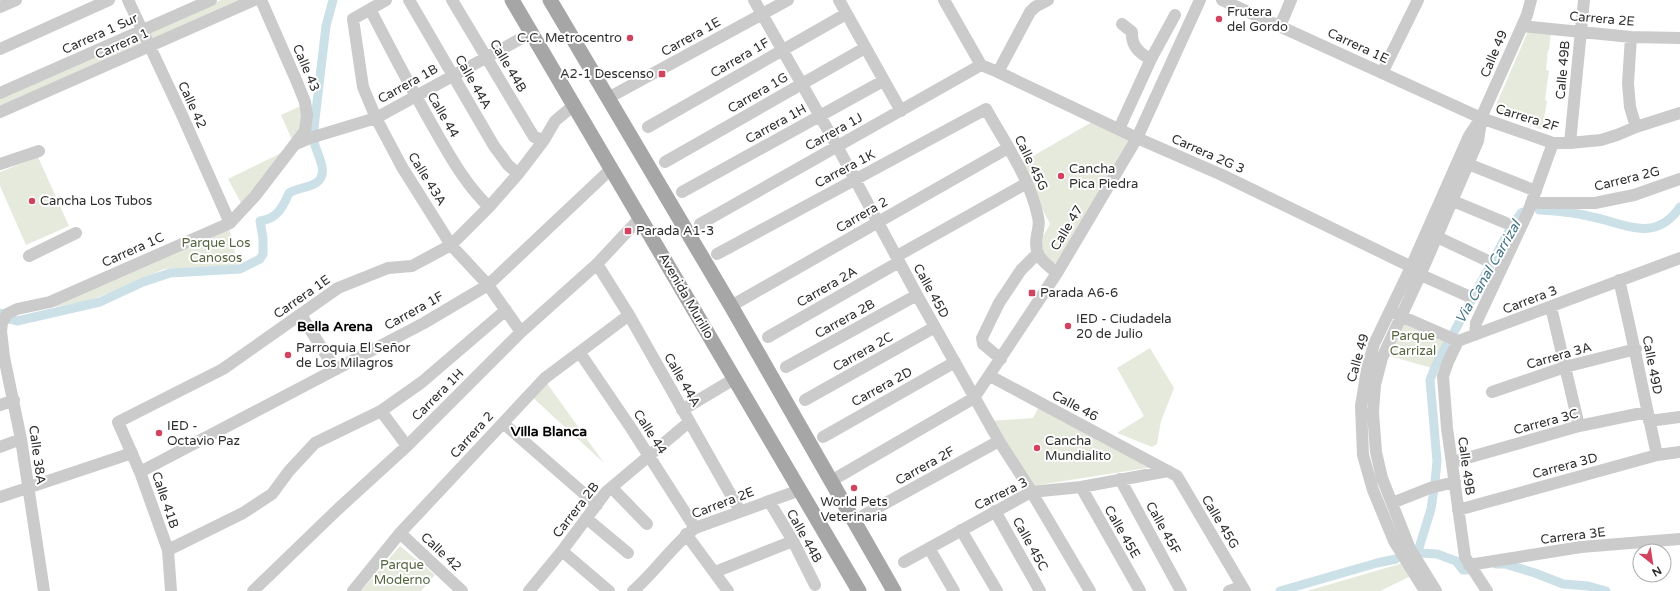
<svg xmlns="http://www.w3.org/2000/svg" width="1680" height="591" font-family="'Varela Round',sans-serif">
	<style>
		.green { fill: #e6eadd }
		.lines { fill: none; stroke-linecap: round; stroke-linejoin: round }
		.canal { stroke: #cce0e8; stroke-width: 9 }
		.minor { stroke: #cbcbcb; stroke-width: 12 }
		.major { stroke: #a6a6a6; stroke-width: 15 }
		.poi-dot { fill: #d24360; stroke: #fff; stroke-width: 1.5 }
		.labels { text-anchor: middle; dominant-baseline: central; stroke-width: 4; stroke-linejoin: round; paint-order: stroke }
		.poi-label { font-size: 13px; fill: #2e2e2e; stroke: #fff; text-anchor: start }
		.street-label { font-size: 13px; fill: #2e2e2e; stroke: #fff }
		.park-label { font-size: 13px; fill: #566540; stroke: #fff }
		.water-label { font-size: 14px; font-style: italic; fill: #457688; stroke: #fff }
		.neighbourhood-label { font-size: 14px; font-weight: bold; fill: #000; stroke: #fff }
	</style>
	<rect width="100%" height="100%" fill="#fff"/>
	<path class="green" d="M 221,0 L 242,0 L 0,106 L 0,98 Z
		M 1528,31 L 1551,33 L 1549,50 L 1548,50 L 1546,70 L 1549,71 L 1545,100 L 1547,101 L 1542,130 L 1494,110 Z
		M 303,105 L 303,130 L 293,142 L 281,115 Z
		M 1092,122 L 1132,140 L 1065,250 L 1056,263 C 1044,263 1043,253 1039,243 L 1050,224 L 1019,164 Z
		M 285,151 L 241,203 L 228,179 Z
		M 38,157 L 69,226 L 26,245 L 0,186 L 0,172 Z
		M 229,228 L 238,265 L 164,269 L 112,292 L 88,301 L 55,307 L 54,303 Z
		M 1403,319 L 1447,339 L 1432,368 L 1386,355 Z
		M 1150,348 L 1174,388 L 1161,421 L 1157,444 L 1152,447 L 1117,433 L 1144,416 L 1117,368 Z
		M 546,382 L 604,463 L 531,396 Z
		M 1038,408 L 1153,467 L 1032,486 L 991,421 L 1033,418 Z
		M 400,546 L 435,575 L 421,591 L 361,591 Z
		M 1403,563 L 1409,577 L 1380,591 L 1307,591 Z"/>
	<g class="lines">
		<path class="canal" d="M 1539,210 C 1555,211 1572,212 1588,216 C 1623,222 1654,245 1680,207
			M 0,313 L 9,319 L 17,321 L 100,302 L 143,282 L 170,273 L 240,269 L 260,259 L 263,254 L 263,238 L 260,221 C 277,219 283,207 289,193 C 297,188 308,188 316,183 C 332,172 313,150 313,136 L 326,26 L 333,0
			M 1454,332 L 1509,231 L 1521,213 L 1523,212
			M 1435,482 L 1437,461 L 1430,380 L 1435,367 L 1447,344
			M 1434,489 L 1431,509 L 1419,548 L 1420,553 L 1437,554 L 1456,561 L 1463,570 L 1468,570
			M 1496,564 L 1505,564 L 1535,573 L 1563,584 L 1588,586 L 1606,591
			M 1280,591 L 1377,563 L 1396,559"/>
		<path class="minor" d="M 128,0 L 182,115 L 230,223
			M 386,0 L 353,19 L 363,87 L 376,118 L 402,167 L 451,245 L 488,285 L 521,332
			M 409,0 L 494,146 L 508,165 L 518,174
			M 452,0 L 534,137 L 544,140
			M 754,0 L 837,146 L 917,295 L 999,441 L 1028,486 L 1090,591
			M 839,0 L 901,111
			M 944,0 L 981,65
			M 1222,0 L 1481,118 L 1553,143 L 1570,143 L 1601,140 L 1617,135 L 1636,127 L 1680,113
			M 0,7 L 16,0
			M 370,9 C 391,50 412,90 435,130 C 451,158 466,185 489,207
			M 1122,24 L 1132,32 C 1131,46 1140,54 1151,59
			M 1280,26 L 1291,0
			M 1522,26 L 1631,37 L 1680,38
			M 1631,37 L 1628,83 L 1630,107 L 1636,127
			M 0,49 L 109,0
			M 981,65 L 998,72 L 1137,138 L 1222,175 L 1418,270
			M 998,72 L 1030,12 L 1035,7 L 1048,0
			M 1382,73 L 1418,0
			M 0,93 L 211,0
			M 608,98 L 788,0
			M 0,112 L 254,0
			M 648,127 L 846,14
			M 1119,129 L 1151,59 L 1175,15
			M 1570,143 L 1584,0
			M 296,144 L 310,138 L 376,118 L 531,33
			M 665,162 L 865,48
			M 0,164 L 39,151
			M 1468,164 L 1536,191
			M 682,192 L 883,81
			M 1453,201 L 1506,223
			M 1531,203 L 1595,203 L 1634,195 L 1680,179
			M 700,224 L 981,65
			M 1437,237 L 1488,261
			M 717,254 L 986,109 C 1005,143 1030,178 1038,217 C 1040,224 1038,229 1037,235 C 1033,255 1042,261 1057,273
			M 29,256 L 76,233
			M 897,256 L 1027,183
			M 597,264 L 629,315 L 740,511
			M 1421,275 L 1468,296
			M 1619,280 C 1633,338 1644,397 1657,455
			M 731,306 L 1008,148
			M 1551,307 L 1579,426
			M 1394,313 L 1458,341 L 1680,258
			M 301,315 L 335,369
			M 1475,335 L 1476,323 L 1528,212 L 1553,143
			M 768,337 L 899,262
			M 1458,341 L 1448,362 L 1443,376 L 1447,428 L 1465,557 L 1487,591
			M 580,353 L 631,428 L 695,528
			M 1001,359 L 983,344 L 982,338 L 999,303 L 1021,270 L 1037,254
			M 786,367 L 917,295
			M 990,376 L 1177,476 L 1245,591
			M 1492,392 L 1565,367 L 1636,349
			M 805,400 L 935,327
			M 0,405 L 14,400
			M 682,410 L 734,379
			M 381,411 L 407,446
			M 1649,421 L 1680,417
			M 503,423 L 597,505
			M 823,437 L 955,362
			M 0,447 L 21,439
			M 1453,462 L 1579,426 L 1647,412
			M 140,472 L 424,323 L 488,285 L 611,169
			M 1120,479 L 1181,591
			M 831,481 L 974,398 L 1057,273 L 1137,138 L 1200,0
			M 1081,487 L 1140,591
			M 612,488 L 647,524
			M 0,497 L 132,453
			M 769,501 L 793,541 L 815,585
			M 1392,503 L 1430,488 L 1455,482
			M 1458,510 L 1657,455 L 1680,452
			M 995,511 L 1040,591
			M 864,515 L 999,441
			M 586,518 L 628,553
			M 961,530 L 997,591
			M 400,533 L 462,591
			M 686,534 L 728,591
			M 929,548 L 954,591
			M 168,550 L 243,513 L 272,494 L 289,471 L 315,443 L 381,411 L 422,382 L 506,310
			M 562,551 L 609,591
			M 904,562 L 1031,492 L 1081,487 L 1168,471
			M 1469,565 L 1581,547 L 1680,539
			M 715,572 L 793,541
			M 44,591 L 21,439 L 4,357 L 1,331 L 2,323 L 7,314 L 17,309 L 50,302 L 230,223 L 255,196 L 305,131 L 307,115 L 305,102 L 297,82 L 261,0
			M 171,591 L 168,550 L 140,472 L 118,422 L 223,369 L 338,288 L 388,268 L 412,266 L 451,245 L 489,207 L 518,174 L 544,140 L 555,121 L 574,105
			M 253,591 L 337,510 L 407,446 L 521,332 L 597,264 L 640,218
			M 353,591 L 400,533 L 545,378 L 629,315
			M 529,591 L 562,551 L 606,492 L 689,422
			M 633,591 C 655,572 672,546 695,528 L 800,490
			M 1229,591 L 1242,586
			M 1425,591 L 1394,541 L 1373,490 L 1363,455 L 1361,406 L 1367,369 L 1374,344 L 1411,267 L 1469,136 L 1481,118 L 1527,15 L 1531,0
			M 1436,591 L 1410,549 L 1382,478 L 1376,452 L 1373,412 L 1375,385 L 1382,358 L 1422,271 L 1478,141 L 1481,121"/>
		<path class="major" d="M 512,0 L 859,591
			M 550,0 L 731,306 L 894,591"/>
	</g>
	<g class="poi-dot">
		<circle cx="1219" cy="19" r="4"/>
		<circle cx="630" cy="38" r="4"/>
		<rect x="658" y="70" width="8" height="8" rx="2"/>
		<circle cx="1061" cy="176" r="4"/>
		<circle cx="32" cy="201" r="4"/>
		<rect x="624" y="227" width="8" height="8" rx="2"/>
		<rect x="1028" y="289" width="8" height="8" rx="2"/>
		<circle cx="1068" cy="326" r="4"/>
		<circle cx="288" cy="355" r="4"/>
		<circle cx="159" cy="433" r="4"/>
		<circle cx="1037" cy="448" r="4"/>
		<circle cx="854" cy="488" r="4"/>
	</g>
	<g class="labels">
		<g class="poi-label">
			<text x="1227" y="12">Frutera<tspan x="1227" dy="15">del Gordo</tspan></text>
			<text x="622" y="38" text-anchor="end">C.C. Metrocentro</text>
			<text x="654" y="74" text-anchor="end">A2-1 Descenso</text>
			<text x="1069" y="169">Cancha<tspan x="1069" dy="15">Pica Piedra</tspan></text>
			<text x="40" y="201">Cancha Los Tubos</text>
			<text x="636" y="231">Parada A1-3</text>
			<text x="1040" y="293">Parada A6-6</text>
			<text x="1076" y="319">IED - Ciudadela<tspan x="1076" dy="15">20 de Julio</tspan></text>
			<text x="296" y="348">Parroquia El Señor<tspan x="296" dy="15">de Los Milagros</tspan></text>
			<text x="167" y="426">IED -<tspan x="167" dy="15">Octavio Paz</tspan></text>
			<text x="1045" y="441">Cancha<tspan x="1045" dy="15">Mundialito</tspan></text>
			<text x="854" y="502" text-anchor="middle">World Pets<tspan x="854" dy="15">Veterinaria</tspan></text>
		</g>
		<g class="street-label">
			<text transform="translate(1602 19) rotate(5)">Carrera 2E</text>
			<text transform="translate(100 34) rotate(-24)">Carrera 1 Sur</text>
			<text transform="translate(691 37) rotate(-29)">Carrera 1E</text>
			<text transform="translate(122 44) rotate(-24)">Carrera 1</text>
			<text transform="translate(1358 46) rotate(25)">Carrera 1E</text>
			<text transform="translate(1494 54) rotate(-67)">Calle 49</text>
			<text transform="translate(740 58) rotate(-30)">Carrera 1F</text>
			<text transform="translate(508 66) rotate(59)">Calle 44B</text>
			<text transform="translate(306 68) rotate(67)">Calle 43</text>
			<text transform="translate(1563 70) rotate(-85)">Calle 49B</text>
			<text transform="translate(473 82) rotate(60)">Calle 44A</text>
			<text transform="translate(408 84) rotate(-29)">Carrera 1B</text>
			<text transform="translate(758 93) rotate(-30)">Carrera 1G</text>
			<text transform="translate(192 105) rotate(65)">Calle 42</text>
			<text transform="translate(443 115) rotate(60)">Calle 44</text>
			<text transform="translate(1527 118) rotate(17)">Carrera 2F</text>
			<text transform="translate(776 124) rotate(-29)">Carrera 1H</text>
			<text transform="translate(834 132) rotate(-29)">Carrera 1J</text>
			<text transform="translate(1208 154) rotate(24)">Carrera 2G 3</text>
			<text transform="translate(1031 163) rotate(64)">Calle 45G</text>
			<text transform="translate(845 169) rotate(-28)">Carrera 1K</text>
			<text transform="translate(427 179) rotate(58)">Calle 43A</text>
			<text transform="translate(1627 179) rotate(-14)">Carrera 2G</text>
			<text transform="translate(862 215) rotate(-30)">Carrera 2</text>
			<text transform="translate(1067 228) rotate(-59)">Calle 47</text>
			<text transform="translate(133 250) rotate(-24)">Carrera 1C</text>
			<text transform="translate(827 287) rotate(-30)">Carrera 2A</text>
			<text transform="translate(931 291) rotate(61)">Calle 45D</text>
			<text transform="translate(686 296) rotate(60)">Avenida Murillo</text>
			<text transform="translate(302 297) rotate(-35)">Carrera 1E</text>
			<text transform="translate(1530 300) rotate(-21)">Carrera 3</text>
			<text transform="translate(414 311) rotate(-29)">Carrera 1F</text>
			<text transform="translate(845 319) rotate(-29)">Carrera 2B</text>
			<text transform="translate(863 352) rotate(-29)">Carrera 2C</text>
			<text transform="translate(1559 356) rotate(-16)">Carrera 3A</text>
			<text transform="translate(1358 358) rotate(-74)">Calle 49</text>
			<text transform="translate(1652 365) rotate(79)">Calle 49D</text>
			<text transform="translate(682 380) rotate(60)">Calle 44A</text>
			<text transform="translate(882 387) rotate(-29)">Carrera 2D</text>
			<text transform="translate(438 395) rotate(-45)">Carrera 1H</text>
			<text transform="translate(1075 406) rotate(28)">Calle 46</text>
			<text transform="translate(1546 422) rotate(-15)">Carrera 3C</text>
			<text transform="translate(650 432) rotate(57)">Calle 44</text>
			<text transform="translate(472 435) rotate(-48)">Carrera 2</text>
			<text transform="translate(37 455) rotate(82)">Calle 38A</text>
			<text transform="translate(925 466) rotate(-29)">Carrera 2F</text>
			<text transform="translate(1466 466) rotate(82)">Calle 49B</text>
			<text transform="translate(1565 466) rotate(-15)">Carrera 3D</text>
			<text transform="translate(1001 494) rotate(-26)">Carrera 3</text>
			<text transform="translate(165 500) rotate(71)">Calle 41B</text>
			<text transform="translate(723 503) rotate(-21)">Carrera 2E</text>
			<text transform="translate(576 510) rotate(-52)">Carrera 2B</text>
			<text transform="translate(1220 522) rotate(59)">Calle 45G</text>
			<text transform="translate(1163 528) rotate(61)">Calle 45F</text>
			<text transform="translate(1122 532) rotate(60)">Calle 45E</text>
			<text transform="translate(804 536) rotate(61)">Calle 44B</text>
			<text transform="translate(1573 536) rotate(-7)">Carrera 3E</text>
			<text transform="translate(1030 544) rotate(61)">Calle 45C</text>
			<text transform="translate(441 552) rotate(43)">Calle 42</text>
		</g>
		<g class="park-label">
			<text x="216" y="243">Parque Los<tspan x="216" dy="15">Canosos</tspan></text>
			<text x="1413" y="336">Parque<tspan x="1413" dy="15">Carrizal</tspan></text>
			<text x="402" y="565">Parque<tspan x="402" dy="15">Moderno</tspan></text>
		</g>
		<g class="water-label">
			<text transform="translate(1488 272) rotate(-60)">Via Canal Carrizal</text>
		</g>
		<g class="neighbourhood-label">
			<text x="335" y="326">Bella Arena</text>
			<text x="549" y="431">Villa Blanca</text>
		</g>
	</g>
	<g transform="translate(1652 563) rotate(150)"><circle r="19" fill="#ffffff" stroke="#ababab"/>
	<path d="M0-3L7 15L0 10L-7 15Z" fill="#d24360"/>
	<text y="-6" font-size="11" font-weight="bold" text-anchor="middle" fill="#2e2e2e">N</text>
	</g>
</svg>
